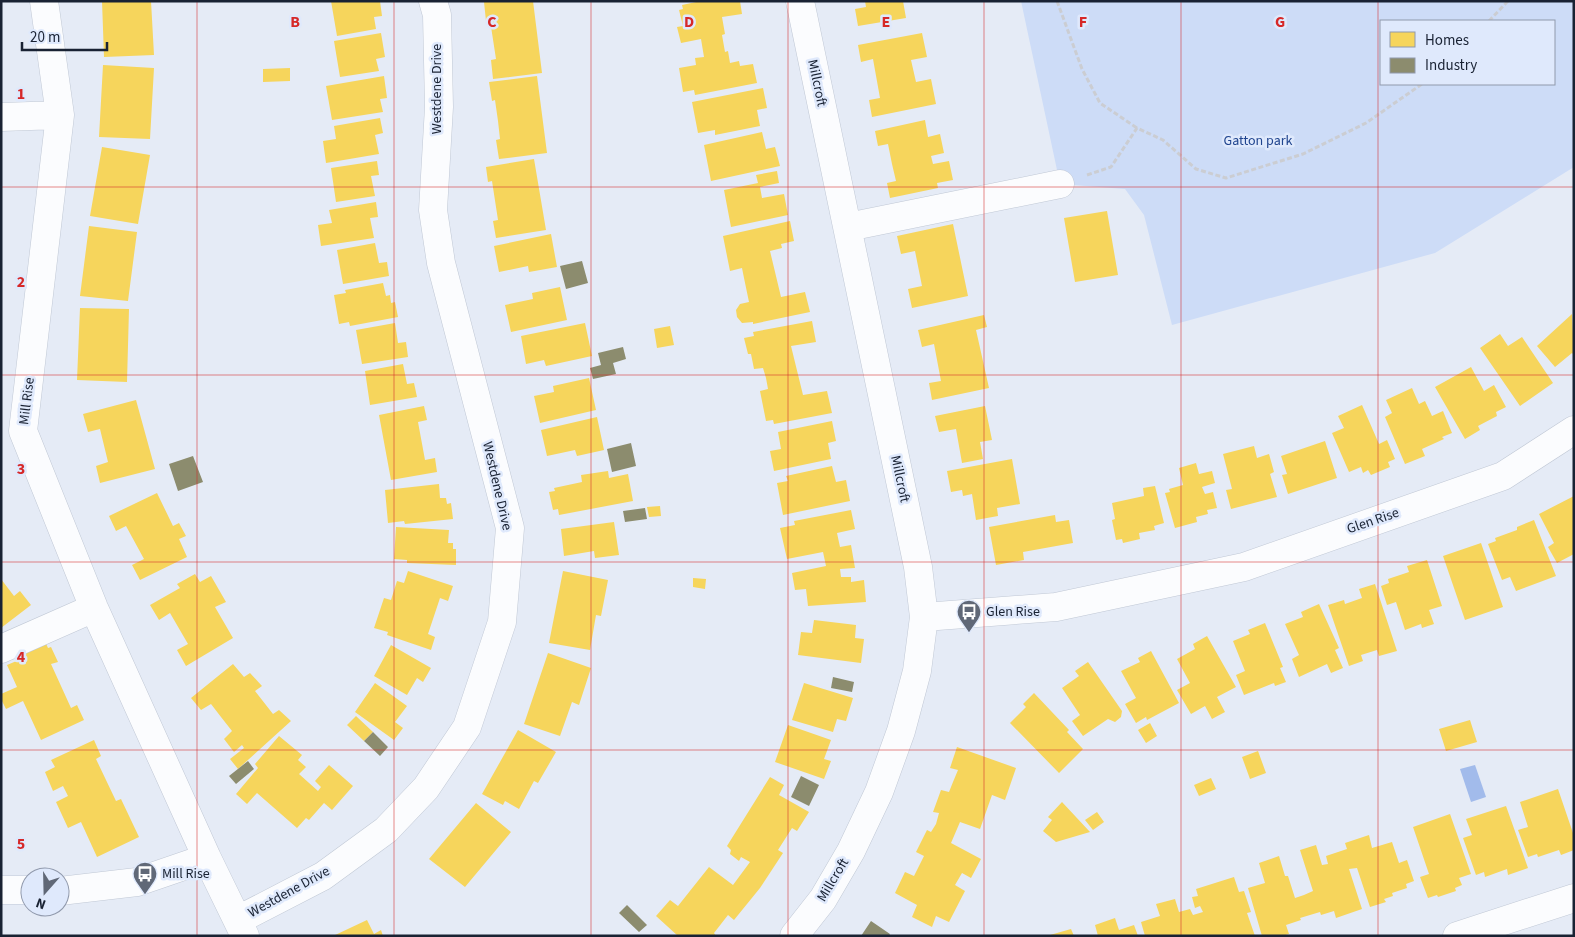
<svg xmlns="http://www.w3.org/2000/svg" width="1575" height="937" font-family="'Source Sans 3',sans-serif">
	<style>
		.green { fill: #cddcf7; fill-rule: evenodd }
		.water { fill: #a2bbeb }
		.homes { fill: #f6d55c }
		.industry { fill: #8c8c6e }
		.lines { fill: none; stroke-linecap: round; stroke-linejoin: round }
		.minor-casing { stroke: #c0c8d5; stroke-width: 29 }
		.path { stroke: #cbcdd2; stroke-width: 3; stroke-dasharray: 5 2.5; stroke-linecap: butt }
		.minor { stroke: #fbfcfe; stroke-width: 28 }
		.grid { fill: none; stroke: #d62828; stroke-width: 1; stroke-opacity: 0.55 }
		.labels { text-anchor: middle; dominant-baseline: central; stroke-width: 5; stroke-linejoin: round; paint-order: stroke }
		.street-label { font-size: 14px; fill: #192233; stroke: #dfe9fc }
		.park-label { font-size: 14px; fill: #20458f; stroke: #dfe9fc }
		.poi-label { font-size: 14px; fill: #192233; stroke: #dfe9fc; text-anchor: start }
		.grid-label { font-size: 16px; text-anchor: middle; font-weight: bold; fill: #d62828; stroke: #dfe9fc; stroke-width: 5; stroke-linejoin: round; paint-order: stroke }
	</style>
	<rect width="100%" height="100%" fill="#e5ebf6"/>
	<path class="green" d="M 1021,1 L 1574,1 L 1574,167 L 1435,253 L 1172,325 L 1144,215 L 1125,189 L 1060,184 ZM 1381,21 L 1554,21 L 1554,84 L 1381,84 Z"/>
	<path class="water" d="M 1475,765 L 1486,797 L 1471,802 L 1460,769 Z"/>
	<path class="homes" d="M 102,1 L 151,1 L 154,55 L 104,57 Z
		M 331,1 L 380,1 L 382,16 L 374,17 L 376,29 L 337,36 Z
		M 488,1 L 533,1 L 542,73 L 493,79 L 491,60 L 496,59 L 490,20 L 486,21 L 484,2 Z
		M 701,1 L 740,1 L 742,14 L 722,17 L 725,34 L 722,35 L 725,52 L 728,51 L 730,63 L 739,61 L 740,66 L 753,64 L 757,83 L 695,95 L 694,90 L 683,92 L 679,68 L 696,65 L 695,58 L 704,57 L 701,39 L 681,43 L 677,27 L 683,26 L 679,10 L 683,9 L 682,5 Z
		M 865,1 L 903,1 L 906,18 L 858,26 L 855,9 L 866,7 Z
		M 381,33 L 385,57 L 376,59 L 379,71 L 340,77 L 334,41 Z
		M 922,33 L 927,57 L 911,60 L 916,82 L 931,79 L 936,104 L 872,117 L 869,100 L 880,98 L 873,59 L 861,62 L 858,45 Z
		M 103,65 L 154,68 L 150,139 L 99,137 Z
		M 290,68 L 290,81 L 263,82 L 263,69 Z
		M 384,76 L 387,98 L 380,99 L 383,112 L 332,120 L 326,86 Z
		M 537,76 L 547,153 L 499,159 L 496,140 L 500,139 L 498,121 L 495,100 L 492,101 L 489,82 Z
		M 763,88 L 767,108 L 757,110 L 760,126 L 715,135 L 715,130 L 698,133 L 692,102 Z
		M 380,118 L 383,133 L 375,135 L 379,154 L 326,163 L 323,141 L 336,139 L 334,126 Z
		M 925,120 L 928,137 L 940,134 L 944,153 L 931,156 L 933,164 L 949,161 L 953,180 L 937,183 L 938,188 L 890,198 L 887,183 L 896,181 L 892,164 L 888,144 L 878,146 L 875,131 Z
		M 762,132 L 766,149 L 775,147 L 780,166 L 711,181 L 704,145 Z
		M 102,147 L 150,155 L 138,224 L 90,216 Z
		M 534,159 L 546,230 L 496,238 L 493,221 L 498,220 L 492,181 L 488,182 L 486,167 Z
		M 377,161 L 379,175 L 371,176 L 375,196 L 336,202 L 331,168 Z
		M 777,171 L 779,183 L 760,187 L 762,198 L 784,194 L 788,215 L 731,227 L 724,190 L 758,183 L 756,175 Z
		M 376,202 L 378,217 L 370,218 L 374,238 L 321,246 L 318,225 L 332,223 L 329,210 Z
		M 1107,211 L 1118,275 L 1075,282 L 1064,218 Z
		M 790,221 L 794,241 L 781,244 L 782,248 L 770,251 L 781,297 L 805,292 L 810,312 L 753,324 L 753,322 L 742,323 L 737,317 L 736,310 L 740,304 L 749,302 L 744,278 L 742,268 L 730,271 L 723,236 Z
		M 953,224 L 968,296 L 912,308 L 908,289 L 922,286 L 915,251 L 901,254 L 897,236 Z
		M 89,226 L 137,232 L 128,301 L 80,296 Z
		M 551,234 L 557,267 L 529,272 L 528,266 L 499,272 L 494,246 Z
		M 375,243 L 379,263 L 387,262 L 389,276 L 343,284 L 337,250 Z
		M 383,283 L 386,296 L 390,295 L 391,303 L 395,302 L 398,317 L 350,326 L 349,322 L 339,324 L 334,295 L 346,293 L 345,290 Z
		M 560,287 L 567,320 L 511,332 L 505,305 L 533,299 L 532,293 Z
		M 80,308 L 129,309 L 127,382 L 77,380 Z
		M 1572,314 L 1574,355 L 1572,353 L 1555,367 L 1537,346 Z
		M 984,315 L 987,327 L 976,330 L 989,388 L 932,400 L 929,383 L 941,381 L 934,344 L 922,347 L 918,330 Z
		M 812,321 L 816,342 L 791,346 L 803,395 L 827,391 L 832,413 L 774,424 L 773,420 L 766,421 L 760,391 L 768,389 L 766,378 L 763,368 L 754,369 L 751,354 L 748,354 L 744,338 L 754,336 L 753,332 Z
		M 395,323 L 398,343 L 406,342 L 408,357 L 362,364 L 356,330 Z
		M 585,323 L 592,356 L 546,366 L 544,360 L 526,364 L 521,336 Z
		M 670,326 L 674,345 L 657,348 L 654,329 Z
		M 1500,334 L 1508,346 L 1522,337 L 1553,383 L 1520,406 L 1480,348 Z
		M 403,364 L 407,384 L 414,383 L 417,397 L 370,405 L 365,371 Z
		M 1471,367 L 1484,391 L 1494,385 L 1506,407 L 1496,412 L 1497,416 L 1478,426 L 1480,430 L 1465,439 L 1435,387 Z
		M 589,378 L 596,410 L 540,423 L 534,396 L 554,392 L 553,386 Z
		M 1412,388 L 1419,404 L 1425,401 L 1432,416 L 1443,411 L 1452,433 L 1442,437 L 1444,439 L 1422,449 L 1425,456 L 1405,464 L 1385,417 L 1392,413 L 1386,400 Z
		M 136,400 L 155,469 L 100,483 L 96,466 L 108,462 L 100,429 L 88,432 L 83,414 Z
		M 1362,405 L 1379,444 L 1387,440 L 1395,459 L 1388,462 L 1390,467 L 1371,475 L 1368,470 L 1363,473 L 1361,467 L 1349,472 L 1332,433 L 1344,428 L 1338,416 Z
		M 424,406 L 427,420 L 418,422 L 425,460 L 435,458 L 437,472 L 391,480 L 379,415 Z
		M 985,406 L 992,440 L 980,442 L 983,459 L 962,463 L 956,429 L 939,432 L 935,416 Z
		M 597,417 L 604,450 L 577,456 L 575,450 L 547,456 L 541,430 Z
		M 832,421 L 836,441 L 828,443 L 831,459 L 774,471 L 770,451 L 781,449 L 778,432 Z
		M 1325,441 L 1337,478 L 1288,494 L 1282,475 L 1287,474 L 1281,456 Z
		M 1254,446 L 1257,458 L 1269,454 L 1274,472 L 1270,474 L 1277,497 L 1231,509 L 1226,490 L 1232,489 L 1223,454 Z
		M 1012,459 L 1020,504 L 997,508 L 998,516 L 976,520 L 972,494 L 963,496 L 962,490 L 951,492 L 947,471 Z
		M 1196,463 L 1199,474 L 1212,471 L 1215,483 L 1202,487 L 1205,494 L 1213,492 L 1217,508 L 1207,510 L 1208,514 L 1196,517 L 1197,522 L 1175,528 L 1165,493 L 1170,492 L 1169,489 L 1183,485 L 1179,468 Z
		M 832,466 L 836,482 L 846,480 L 850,501 L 783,515 L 777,483 L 788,481 L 786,476 Z
		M 608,471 L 609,478 L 628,474 L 633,501 L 559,515 L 558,509 L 553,510 L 549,492 L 555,491 L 554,488 L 582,482 L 581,475 Z
		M 439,484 L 440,498 L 446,498 L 447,504 L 451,503 L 453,519 L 405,524 L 404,521 L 388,523 L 385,490 Z
		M 1155,486 L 1164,523 L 1154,526 L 1155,530 L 1139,533 L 1140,539 L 1123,543 L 1122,539 L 1116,540 L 1112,520 L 1115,519 L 1112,503 L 1144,496 L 1143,488 Z
		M 157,493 L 173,526 L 179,523 L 186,536 L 179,539 L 187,557 L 140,580 L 132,565 L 144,559 L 126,526 L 116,531 L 109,516 Z
		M 1574,496 L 1574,554 L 1557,563 L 1548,547 L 1554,543 L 1539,514 Z
		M 660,506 L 661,516 L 649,517 L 647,507 Z
		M 851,510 L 855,529 L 837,533 L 840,547 L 851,545 L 855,568 L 840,569 L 841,577 L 851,577 L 851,582 L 864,580 L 866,602 L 808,606 L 806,589 L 795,590 L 792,573 L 826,566 L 823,552 L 787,559 L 780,528 L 795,525 L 794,521 Z
		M 1055,515 L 1056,522 L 1069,520 L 1073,543 L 1023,552 L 1024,560 L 996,565 L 989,527 Z
		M 1534,520 L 1556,576 L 1516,591 L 1510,577 L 1502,580 L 1488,544 L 1496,541 L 1495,538 L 1517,530 L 1517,527 Z
		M 614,522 L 619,555 L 595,558 L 594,551 L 564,556 L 561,529 Z
		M 396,527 L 449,530 L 448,543 L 453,543 L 453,549 L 456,549 L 456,565 L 407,563 L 407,560 L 394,559 Z
		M 1481,543 L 1503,607 L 1465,620 L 1443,556 Z
		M 1427,560 L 1442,606 L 1429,610 L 1434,624 L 1422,628 L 1421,624 L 1405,630 L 1396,602 L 1387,605 L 1381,586 L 1389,583 L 1388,579 L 1409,572 L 1407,566 Z
		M 408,571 L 453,586 L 448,601 L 440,598 L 428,634 L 435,637 L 431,650 L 387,635 L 388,632 L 374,628 L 384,598 L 391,600 L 397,581 L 404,583 Z
		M 563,571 L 608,580 L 601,616 L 596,615 L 590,650 L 549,643 Z
		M 195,574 L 200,582 L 211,576 L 226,602 L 215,607 L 233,638 L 186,666 L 177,650 L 188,644 L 170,613 L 159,620 L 150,605 L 180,588 L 177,584 Z
		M 693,578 L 706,579 L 705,589 L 693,587 Z
		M 1,579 L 14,596 L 20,591 L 31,605 L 1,628 Z
		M 1375,584 L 1397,651 L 1379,656 L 1377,650 L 1361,655 L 1363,661 L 1349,666 L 1328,605 L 1344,600 L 1345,604 L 1362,598 L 1359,589 Z
		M 1319,604 L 1339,648 L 1335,650 L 1343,668 L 1331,673 L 1327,664 L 1299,677 L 1292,659 L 1299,655 L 1285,624 L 1303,617 L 1301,612 Z
		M 814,620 L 856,625 L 855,638 L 864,639 L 861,663 L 798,655 L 801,632 L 812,633 Z
		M 1265,623 L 1283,667 L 1280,668 L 1286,682 L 1275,686 L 1274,683 L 1244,695 L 1236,675 L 1245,671 L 1233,641 L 1250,634 L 1248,630 Z
		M 1207,636 L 1236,687 L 1217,697 L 1225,712 L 1212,719 L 1205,706 L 1191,714 L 1177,690 L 1190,683 L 1177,659 L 1195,649 L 1193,644 Z
		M 43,637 L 48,648 L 51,647 L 58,662 L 51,664 L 71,708 L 77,705 L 84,720 L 41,740 L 23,701 L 6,709 L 1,699 L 1,694 L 17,687 L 7,665 L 26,657 L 21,647 Z
		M 391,645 L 431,668 L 423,682 L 417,678 L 407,695 L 374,676 Z
		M 1151,651 L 1179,703 L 1147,720 L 1146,717 L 1136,723 L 1125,704 L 1136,698 L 1121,671 L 1140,662 L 1138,658 Z
		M 548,653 L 591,668 L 579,705 L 572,702 L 560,736 L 524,724 Z
		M 1088,662 L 1122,711 L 1121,717 L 1115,722 L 1108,719 L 1083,736 L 1072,721 L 1080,715 L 1062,688 L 1079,676 L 1075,671 Z
		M 233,664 L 244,677 L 250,673 L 262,686 L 255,691 L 273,714 L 279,710 L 291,721 L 238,769 L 230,759 L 244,748 L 242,745 L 234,752 L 224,739 L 232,731 L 221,717 L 211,704 L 201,710 L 191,698 Z
		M 375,683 L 407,706 L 395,722 L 403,728 L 394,740 L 355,712 Z
		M 804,683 L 853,698 L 846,721 L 837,719 L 833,732 L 792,720 Z
		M 1034,693 L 1069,730 L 1067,732 L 1083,749 L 1059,773 L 1010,723 L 1026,707 L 1023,704 Z
		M 356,716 L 373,732 L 364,741 L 347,725 Z
		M 1470,720 L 1477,742 L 1446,751 L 1439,729 Z
		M 1150,723 L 1157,736 L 1146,743 L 1138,730 Z
		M 788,725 L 831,740 L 824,759 L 831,761 L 824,779 L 775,762 Z
		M 518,730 L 556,752 L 538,783 L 534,781 L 519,809 L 505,801 L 503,805 L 482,794 Z
		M 279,736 L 302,755 L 298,760 L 306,767 L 299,774 L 318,791 L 321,787 L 315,781 L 329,765 L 353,786 L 332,810 L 324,803 L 309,820 L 306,818 L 297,828 L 257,793 L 247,804 L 236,794 L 258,768 L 255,764 Z
		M 94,740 L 101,756 L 96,759 L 116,801 L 121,799 L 139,837 L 97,857 L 81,822 L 68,828 L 56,802 L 68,796 L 63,786 L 53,791 L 45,772 L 55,767 L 51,760 Z
		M 957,747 L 1016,768 L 1005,800 L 992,795 L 980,829 L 960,822 L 951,843 L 981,859 L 971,878 L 962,873 L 955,885 L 965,891 L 949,922 L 936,916 L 932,927 L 912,917 L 917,905 L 895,893 L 905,872 L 914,876 L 924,856 L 916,852 L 927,830 L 931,832 L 936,824 L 939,813 L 933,812 L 941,790 L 949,792 L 953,782 L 958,770 L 950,768 Z
		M 1258,751 L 1266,773 L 1250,779 L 1242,757 Z
		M 770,777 L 784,785 L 779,795 L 809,812 L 797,831 L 792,828 L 778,850 L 783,853 L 760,888 L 734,920 L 728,915 L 714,933 L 716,936 L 678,936 L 656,916 L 670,900 L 678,906 L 709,867 L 733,885 L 750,862 L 741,857 L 739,861 L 730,854 L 731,850 L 727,846 Z
		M 1211,778 L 1216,789 L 1199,796 L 1194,785 Z
		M 1558,789 L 1574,836 L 1574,850 L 1561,855 L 1559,850 L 1538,857 L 1537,854 L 1528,857 L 1518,830 L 1528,827 L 1520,802 Z
		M 1062,802 L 1090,832 L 1056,842 L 1043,831 L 1052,820 L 1048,817 Z
		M 476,803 L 511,832 L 465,887 L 429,859 Z
		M 1506,806 L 1528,868 L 1508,875 L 1507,869 L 1485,877 L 1484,872 L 1476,875 L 1463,838 L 1472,835 L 1466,819 Z
		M 1097,812 L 1104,822 L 1093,830 L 1085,820 Z
		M 1450,814 L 1471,874 L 1459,878 L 1462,885 L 1455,888 L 1456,891 L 1438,897 L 1437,895 L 1428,898 L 1420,877 L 1429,874 L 1413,827 Z
		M 1369,835 L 1372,848 L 1392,842 L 1399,863 L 1407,860 L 1414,881 L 1406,884 L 1407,888 L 1392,893 L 1393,896 L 1384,899 L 1386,902 L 1370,907 L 1357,868 L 1349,869 L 1362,909 L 1336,918 L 1334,911 L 1321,915 L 1320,912 L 1300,918 L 1301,920 L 1286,925 L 1289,934 L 1282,936 L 1262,936 L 1248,888 L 1265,883 L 1259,863 L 1279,856 L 1285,876 L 1288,876 L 1295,898 L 1304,895 L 1313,891 L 1300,850 L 1316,845 L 1322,865 L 1328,864 L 1326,856 L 1347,849 L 1345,843 Z
		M 1234,877 L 1239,892 L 1244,891 L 1251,912 L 1247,913 L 1255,936 L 1145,936 L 1141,922 L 1160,916 L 1156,904 L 1175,899 L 1179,912 L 1190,909 L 1193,915 L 1203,912 L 1200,906 L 1195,908 L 1192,897 L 1198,896 L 1196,889 Z
		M 1115,918 L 1119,930 L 1134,925 L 1138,936 L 1098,936 L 1095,925 Z
		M 367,920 L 374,934 L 381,930 L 383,936 L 333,936 Z
		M 1071,929 L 1074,936 L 1050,936 L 1050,935 Z"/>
	<path class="industry" d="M 582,261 L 588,283 L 566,289 L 560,266 Z
		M 623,347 L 626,359 L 613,363 L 616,374 L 593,379 L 590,368 L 601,365 L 598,353 Z
		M 631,443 L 636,466 L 612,472 L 607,449 Z
		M 193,456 L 203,482 L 178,491 L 169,464 Z
		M 645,508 L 647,519 L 625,522 L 623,511 Z
		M 833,677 L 854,682 L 852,692 L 831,688 Z
		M 373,732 L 388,747 L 380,756 L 364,741 Z
		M 248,761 L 254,769 L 236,784 L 229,776 Z
		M 801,776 L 819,785 L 809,806 L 791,797 Z
		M 627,905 L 647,925 L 639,932 L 619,913 Z
		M 871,921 L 890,934 L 889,936 L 861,936 Z"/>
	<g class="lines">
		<defs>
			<path id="minor" d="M 44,1 L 60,115 L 23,431 L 94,608 L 207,858 L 245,936
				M 1,117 L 60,115
				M 848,227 L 1060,184
				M 924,617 L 1056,607 L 1244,567 L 1503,476 L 1574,430
				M 1,649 L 94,608
				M 1,890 L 30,890
				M 60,891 L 137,882 L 207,858
				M 238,920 L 323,876 L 386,830 L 426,788 L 467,727 L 502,622 L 510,528 L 441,263 L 433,210 L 439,107 L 437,15 L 433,1
				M 794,936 L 823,899 L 851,851 L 879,792 L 901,731 L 917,671 L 924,617 L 918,567 L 800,1
				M 1457,936 L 1574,898"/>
		</defs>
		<use href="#minor" class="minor-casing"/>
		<path class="path" d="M 1057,1 L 1082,69 L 1100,103 L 1137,128
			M 1489,21 L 1508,1
			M 1087,175 L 1111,167 L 1137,128 L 1163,140 L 1196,169 L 1226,178 L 1303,154 L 1366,123 L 1422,84"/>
		<use href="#minor" class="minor"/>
	</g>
	<path class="grid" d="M 197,1 L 197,936M 394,1 L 394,936M 591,1 L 591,936M 788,1 L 788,936M 984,1 L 984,936M 1181,1 L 1181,936M 1378,1 L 1378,936M 1,187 L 1574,187M 1,375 L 1574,375M 1,562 L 1574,562M 1,750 L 1574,750"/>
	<defs>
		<symbol id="bus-pin" viewBox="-11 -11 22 30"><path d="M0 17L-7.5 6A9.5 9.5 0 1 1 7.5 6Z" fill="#606877" stroke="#dfe9fc"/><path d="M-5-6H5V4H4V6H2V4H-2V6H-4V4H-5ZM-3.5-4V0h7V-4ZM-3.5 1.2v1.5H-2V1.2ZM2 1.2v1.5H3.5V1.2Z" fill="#fff"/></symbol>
	</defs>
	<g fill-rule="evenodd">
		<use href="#bus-pin" x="955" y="598" width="28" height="38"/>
		<use href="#bus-pin" x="131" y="860" width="28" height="38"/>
	</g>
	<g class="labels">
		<g class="street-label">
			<text transform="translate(817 83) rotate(78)">Millcroft</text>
			<text transform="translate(437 89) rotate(-90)">Westdene Drive</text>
			<text transform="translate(27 401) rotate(-83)">Mill Rise</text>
			<text transform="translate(900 479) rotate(78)">Millcroft</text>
			<text transform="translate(497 486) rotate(77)">Westdene Drive</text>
			<text transform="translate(1373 521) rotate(-19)">Glen Rise</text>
			<text transform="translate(833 880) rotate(-59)">Millcroft</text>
			<text transform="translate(289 892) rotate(-29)">Westdene Drive</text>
		</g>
		<g class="park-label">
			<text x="1258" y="141">Gatton park</text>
		</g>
		<g class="poi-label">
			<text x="986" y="612">Glen Rise</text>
			<text x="162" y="874">Mill Rise</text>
		</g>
	</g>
	<g class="grid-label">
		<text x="295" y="27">B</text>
		<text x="492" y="27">C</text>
		<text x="689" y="27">D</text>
		<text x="886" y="27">E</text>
		<text x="1083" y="27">F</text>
		<text x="1280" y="27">G</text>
		<text x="21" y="99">1</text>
		<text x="21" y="287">2</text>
		<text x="21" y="474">3</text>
		<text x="21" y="662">4</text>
		<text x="21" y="849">5</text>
	</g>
	<rect width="1575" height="937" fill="none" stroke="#192233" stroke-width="5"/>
	<rect x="1380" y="20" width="175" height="65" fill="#dfe9fc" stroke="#9099ac"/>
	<rect x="1390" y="32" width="25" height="15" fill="#f6d55c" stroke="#9099ac"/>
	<text x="1425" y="45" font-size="15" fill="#192233">Homes</text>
	<rect x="1390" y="58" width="25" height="15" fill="#8c8c6e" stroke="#9099ac"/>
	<text x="1425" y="70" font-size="15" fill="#192233">Industry</text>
	<g transform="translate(45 892) rotate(200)"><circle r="24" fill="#dfe9fc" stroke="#9099ac"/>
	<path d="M0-4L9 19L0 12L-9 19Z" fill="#606877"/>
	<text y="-8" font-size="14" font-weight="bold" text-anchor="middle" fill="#192233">N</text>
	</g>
	<path d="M22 42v8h85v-8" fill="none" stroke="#192233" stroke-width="2.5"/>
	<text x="30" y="42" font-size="15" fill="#192233" stroke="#dfe9fc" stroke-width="4" paint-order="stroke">20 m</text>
</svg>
